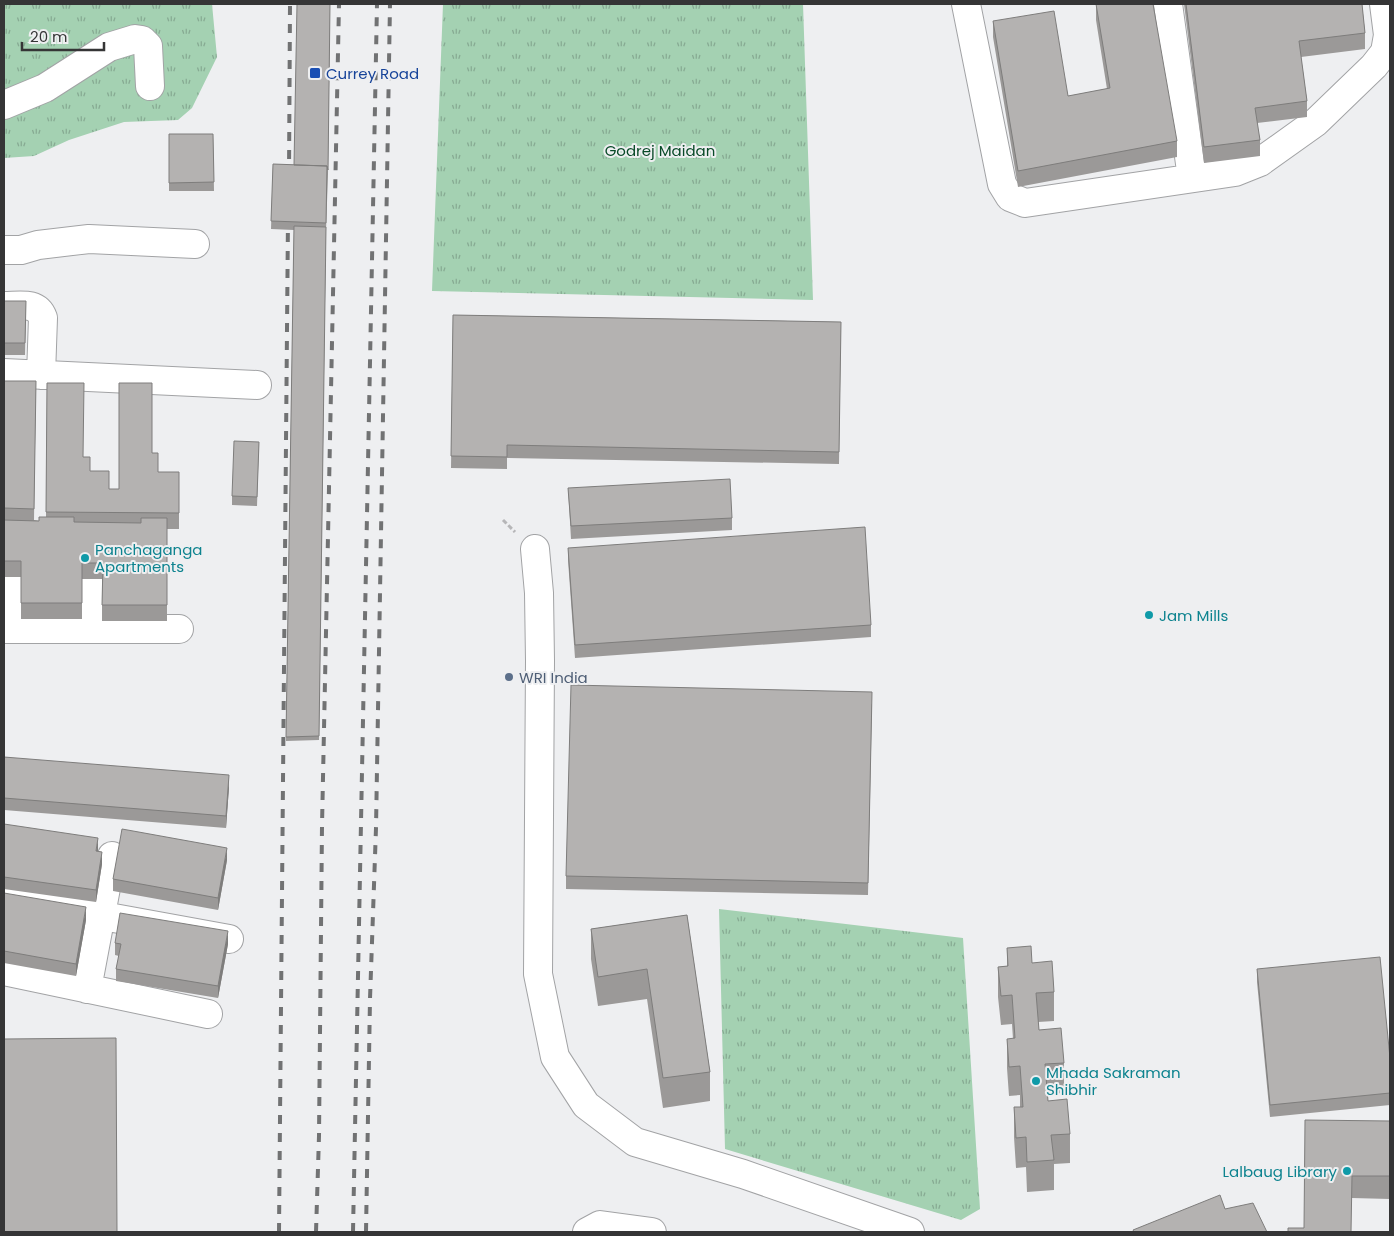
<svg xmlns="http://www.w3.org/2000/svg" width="1394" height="1236" font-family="Poppins,sans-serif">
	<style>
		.park { fill: url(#park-tufts) }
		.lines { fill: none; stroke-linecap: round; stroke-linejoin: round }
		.minor-casing { stroke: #a2a3a5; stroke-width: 30 }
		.path { stroke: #b6b6b8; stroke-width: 3; stroke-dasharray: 5 2.5; stroke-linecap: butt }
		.minor { stroke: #fff; stroke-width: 28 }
		.rail { stroke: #717273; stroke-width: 4; stroke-dasharray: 9 9; stroke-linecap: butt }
		.wall { fill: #9b9998 }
		.shaded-wall { fill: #7e7d7c }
		.building { fill: #b4b2b1; stroke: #7e7d7c }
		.transit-dot { fill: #1a4fb4; stroke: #eeeff1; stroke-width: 2 }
		.culture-dot { fill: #0f9aa8; stroke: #eeeff1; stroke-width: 2 }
		.service-dot { fill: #5c6f8a; stroke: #eeeff1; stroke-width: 2 }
		.labels { text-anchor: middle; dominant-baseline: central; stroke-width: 4; stroke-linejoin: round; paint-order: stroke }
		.transit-label { font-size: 15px; fill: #164399; stroke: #eeeff1; text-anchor: start }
		.park-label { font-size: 15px; fill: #094a28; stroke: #eeeff1 }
		.culture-label { font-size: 15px; fill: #0d838f; stroke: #eeeff1; text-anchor: start }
		.service-label { font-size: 15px; fill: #4e5e75; stroke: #eeeff1; text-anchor: start }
	</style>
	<defs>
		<pattern id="park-tufts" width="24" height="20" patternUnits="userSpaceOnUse" patternTransform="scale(1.25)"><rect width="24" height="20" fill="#a4d1b2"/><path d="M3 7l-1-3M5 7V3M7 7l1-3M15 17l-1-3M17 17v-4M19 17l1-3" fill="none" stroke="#86aa92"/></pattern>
	</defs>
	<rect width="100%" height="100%" fill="#eeeff1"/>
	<path class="park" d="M 4,4 L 212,4 L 217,57 L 192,108 L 178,120 L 124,122 L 69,140 L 34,156 L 4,158 Z
		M 443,4 L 803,4 L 813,300 L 432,291 Z
		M 719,909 L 963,938 L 980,1209 L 961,1220 L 725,1149 Z"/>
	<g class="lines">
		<defs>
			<path id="minor" d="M 966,4 L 1002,184 L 1010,197 L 1025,203 L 1235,172 L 1260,162 L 1316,122 L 1374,66 L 1385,52 L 1388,35 L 1384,4
				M 1168,4 L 1192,178
				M 4,105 L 45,88 L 109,47 L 135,39 L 142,40 L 148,46 L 150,86
				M 4,250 L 21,250 L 38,245 L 89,239 L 195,244
				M 4,306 C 19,306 37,301 43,318 L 41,375
				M 4,373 L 257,385
				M 535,549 L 539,593 L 540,661 L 538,974 L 555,1057 L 586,1105 L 635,1142 L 743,1174 L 910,1232
				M 8,582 L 8,629
				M 93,585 L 94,629
				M 4,629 L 179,629
				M 4,898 L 229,939
				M 4,971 L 208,1014
				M 87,989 L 112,856
				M 587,1232 L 600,1225 L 652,1232"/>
		</defs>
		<use href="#minor" class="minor-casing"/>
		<path class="path" d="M 503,520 L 515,532"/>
		<use href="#minor" class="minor"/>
		<path class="rail" d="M 289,177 L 290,4
			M 279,1232 L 288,217
			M 316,1232 L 319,1136 L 322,826 L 339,4
			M 353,1232 L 377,4
			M 366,1232 L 370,999 L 376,828 L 390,4"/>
	</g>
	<path class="wall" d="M 330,4 L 328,174 L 326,231 L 319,740 L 286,741 L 294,230 L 271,229 L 273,164 L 294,165 Z
		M 1096,4 L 1177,141 L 1177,157 L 1018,187 L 993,37 L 993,21 L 1068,96 L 1107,89 L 1096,20 Z
		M 1184,4 L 1362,4 L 1365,33 L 1365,49 L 1301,57 L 1307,101 L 1307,117 L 1257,123 L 1260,140 L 1260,156 L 1204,163 Z
		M 169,134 L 213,134 L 214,191 L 169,191 Z
		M 4,301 L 26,301 L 25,355 L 4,355 Z
		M 453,315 L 841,322 L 839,464 L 507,458 L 507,469 L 451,468 Z
		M 4,381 L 36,381 L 34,520 L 39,521 L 46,517 L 47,383 L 90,471 L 109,489 L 119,489 L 152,453 L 158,472 L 179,472 L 179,529 L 167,529 L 167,621 L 102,621 L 102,579 L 82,579 L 82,619 L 21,619 L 21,577 L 4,577 Z
		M 259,442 L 257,506 L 232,505 L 232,496 Z
		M 568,488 L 732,518 L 732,530 L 571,539 Z
		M 568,548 L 871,625 L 871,637 L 575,658 L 568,560 Z
		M 872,704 L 868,895 L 566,889 L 566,876 Z
		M 4,757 L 229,787 L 226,828 L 4,810 Z
		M 4,824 L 98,851 L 102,864 L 96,902 L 4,889 Z
		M 227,860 L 218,910 L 113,891 L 113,879 Z
		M 4,893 L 86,920 L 76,976 L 4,963 Z
		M 687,915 L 710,1072 L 710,1101 L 663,1108 L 647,999 L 598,1006 L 591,959 L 591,929 Z
		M 115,943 L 228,944 L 218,998 L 116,981 L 116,969 L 119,956 L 115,955 Z
		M 1007,948 L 1032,963 L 1054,992 L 1054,1021 L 1038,1022 L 1039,1030 L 1064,1063 L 1064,1093 L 1048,1094 L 1048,1101 L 1070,1134 L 1070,1163 L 1054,1164 L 1054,1190 L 1027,1192 L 1026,1167 L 1016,1168 L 1014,1137 L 1014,1107 L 1020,1107 L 1020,1095 L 1009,1096 L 1007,1068 L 1007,1039 L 1013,1039 L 1012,1024 L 1001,1025 L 998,997 L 998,967 L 1007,966 Z
		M 1257,969 L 1390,1058 L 1390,1105 L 1270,1117 L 1257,982 Z
		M 1390,1121 L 1390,1199 L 1352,1198 L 1304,1228 Z"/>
	<path class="shaded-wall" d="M 229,775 L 229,787 L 226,828 L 226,816 Z
		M 98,838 L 98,851 L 96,863 L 96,851 Z
		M 227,848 L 227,860 L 218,910 L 218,898 Z
		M 102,852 L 102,864 L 96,902 L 96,890 Z
		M 86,907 L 86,920 L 76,976 L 76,964 Z
		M 228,931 L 228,944 L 218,998 L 218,986 Z"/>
	<path class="building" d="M 297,4 L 330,4 L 328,170 L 327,166 L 294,165 Z
		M 1096,4 L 1153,4 L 1177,141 L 1018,171 L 993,21 L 1054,11 L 1068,96 L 1110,88 Z
		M 1186,4 L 1362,4 L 1365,33 L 1299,41 L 1307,101 L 1255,108 L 1260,140 L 1204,147 Z
		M 169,134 L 213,134 L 214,182 L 169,183 Z
		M 273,164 L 327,166 L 326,223 L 271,221 Z
		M 294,226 L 326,227 L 319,736 L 286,737 Z
		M 4,301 L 26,301 L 25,343 L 4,343 Z
		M 453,315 L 841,322 L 839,452 L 507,445 L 507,457 L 451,456 Z
		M 4,381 L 36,381 L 34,509 L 4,508 Z
		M 47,383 L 84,383 L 83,457 L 90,457 L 90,471 L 109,471 L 109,489 L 119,489 L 119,383 L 152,383 L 152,453 L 158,453 L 158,472 L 179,472 L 179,513 L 46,512 Z
		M 234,441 L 259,442 L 257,497 L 232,496 Z
		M 730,479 L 732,518 L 571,526 L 568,488 Z
		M 39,517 L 74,517 L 74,522 L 141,523 L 141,518 L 167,518 L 167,605 L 102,605 L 103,563 L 82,563 L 82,603 L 21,603 L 21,561 L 4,561 L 4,520 L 39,521 Z
		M 865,527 L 871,625 L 575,645 L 568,548 Z
		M 571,685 L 872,692 L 868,883 L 566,876 Z
		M 4,757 L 229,775 L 226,816 L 4,798 Z
		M 4,824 L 98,838 L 96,851 L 102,852 L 96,890 L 4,877 Z
		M 122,829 L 227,848 L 218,898 L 113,879 Z
		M 4,893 L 86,907 L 76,964 L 4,951 Z
		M 120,913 L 228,931 L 218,986 L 116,969 L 121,944 L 115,943 Z
		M 687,915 L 710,1072 L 663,1078 L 647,969 L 598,977 L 591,929 Z
		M 1031,946 L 1032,963 L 1052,961 L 1054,992 L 1036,993 L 1039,1030 L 1061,1028 L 1064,1063 L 1045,1064 L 1048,1101 L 1067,1099 L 1070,1134 L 1051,1135 L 1054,1160 L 1027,1162 L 1026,1137 L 1016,1138 L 1014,1107 L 1023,1107 L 1020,1066 L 1009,1067 L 1007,1039 L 1015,1038 L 1012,995 L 1001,996 L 998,967 L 1008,966 L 1007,948 Z
		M 1380,957 L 1390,1058 L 1390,1093 L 1270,1105 L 1257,969 Z
		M 116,1038 L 117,1232 L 4,1232 L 4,1039 Z
		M 1305,1120 L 1390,1121 L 1390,1176 L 1352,1176 L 1351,1232 L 1288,1232 L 1288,1228 L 1304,1228 Z
		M 1220,1195 L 1225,1209 L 1253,1203 L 1267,1232 L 1134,1232 L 1133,1230 Z"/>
	<rect class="transit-dot" x="309" y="67" width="12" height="12" rx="2.5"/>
	<g class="culture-dot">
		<circle cx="85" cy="558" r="5"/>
		<circle cx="1149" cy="615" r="5"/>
		<circle cx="1036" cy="1081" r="5"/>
		<circle cx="1347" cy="1171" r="5"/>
	</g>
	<circle class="service-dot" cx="509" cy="677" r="5"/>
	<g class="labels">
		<g class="transit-label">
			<text x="326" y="73">Currey Road</text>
		</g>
		<g class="park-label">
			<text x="660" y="150">Godrej Maidan</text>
		</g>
		<g class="culture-label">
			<text x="95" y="549">Panchaganga<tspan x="95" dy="17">Apartments</tspan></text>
			<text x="1159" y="615">Jam Mills</text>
			<text x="1046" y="1072">Mhada Sakraman<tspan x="1046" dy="17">Shibhir</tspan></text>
			<text x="1337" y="1171" text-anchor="end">Lalbaug Library</text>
		</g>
		<g class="service-label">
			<text x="519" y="677">WRI India</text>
		</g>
	</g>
	<rect width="1394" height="1236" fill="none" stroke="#353536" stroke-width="10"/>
	<path d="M22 42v8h82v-8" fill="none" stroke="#353536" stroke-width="2.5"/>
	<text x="30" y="42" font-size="15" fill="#353536" stroke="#eeeff1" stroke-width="4" paint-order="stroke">20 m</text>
</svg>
